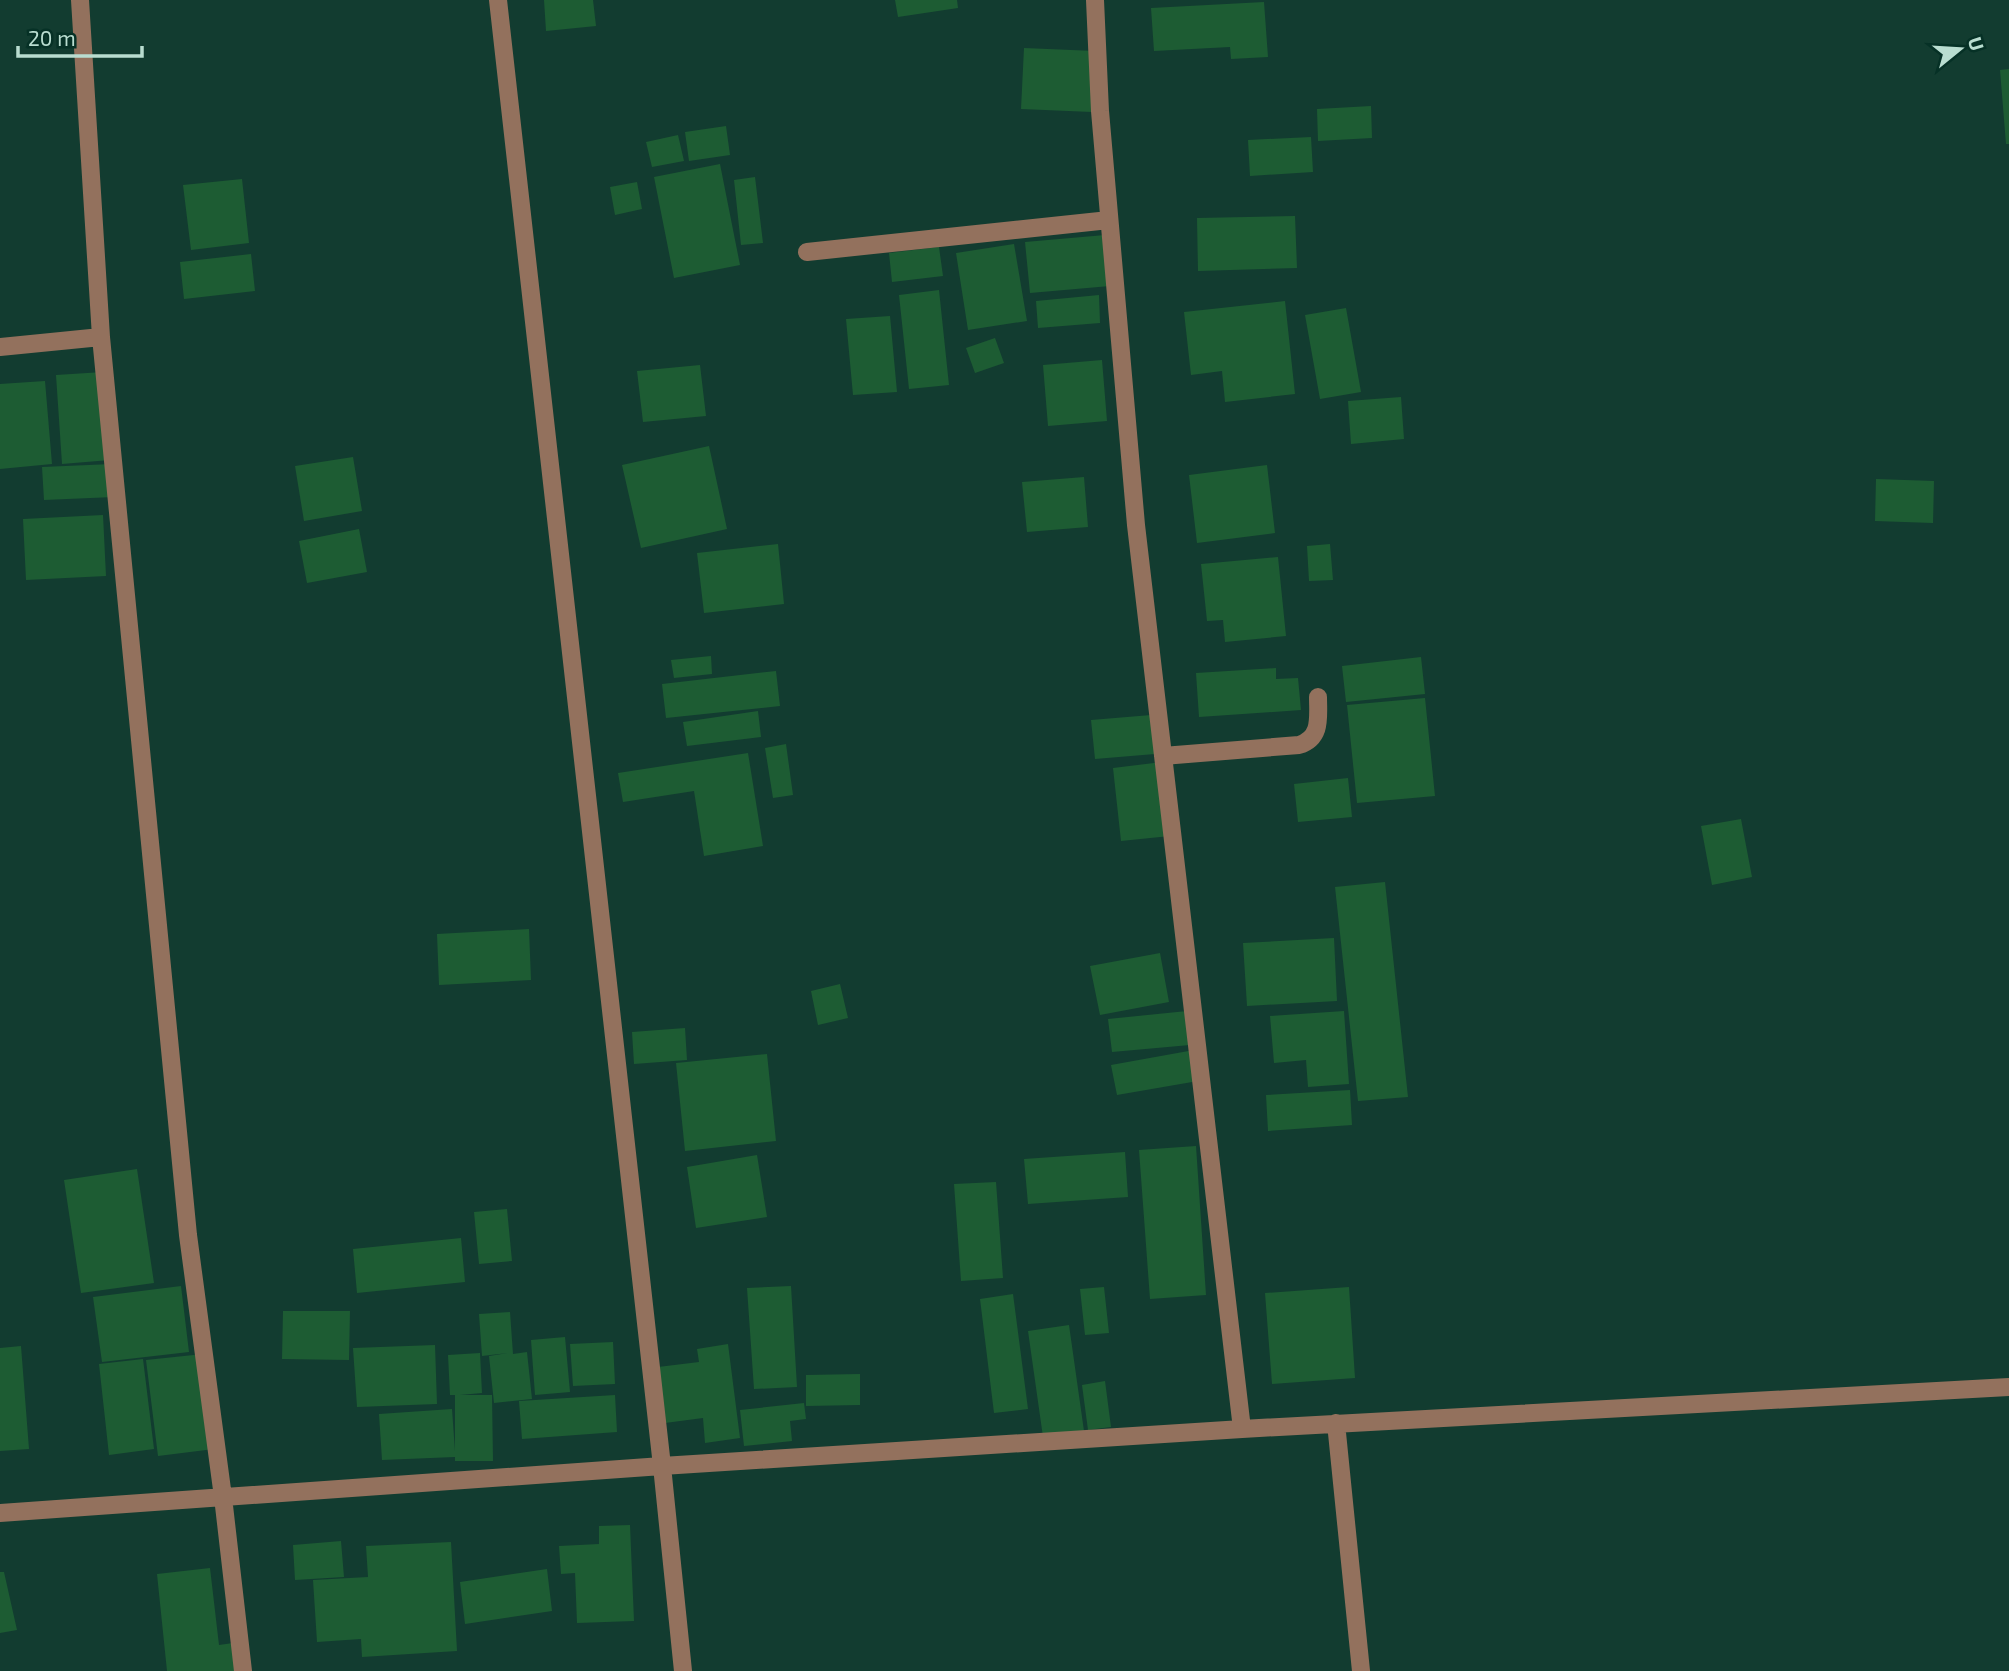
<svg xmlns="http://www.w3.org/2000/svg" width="2009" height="1671" font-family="'Exo 2',sans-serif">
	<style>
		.building { fill: #1d5c33 }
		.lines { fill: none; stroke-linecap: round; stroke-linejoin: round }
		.minor { stroke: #93715d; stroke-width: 18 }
	</style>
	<rect width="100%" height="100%" fill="#123c30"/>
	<path class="building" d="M 544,0 L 593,0 L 596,26 L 546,31 Z
		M 895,0 L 957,0 L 958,8 L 898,17 Z
		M 1264,2 L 1268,57 L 1231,59 L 1230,47 L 1154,51 L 1151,8 Z
		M 1024,48 L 1095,51 L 1092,112 L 1021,109 Z
		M 2009,69 L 2009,144 L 2006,144 L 2000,70 Z
		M 1371,106 L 1372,138 L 1318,141 L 1317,109 Z
		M 726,126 L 730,155 L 689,161 L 685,132 Z
		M 678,135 L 684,161 L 652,167 L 646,142 Z
		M 1311,137 L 1313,172 L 1250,176 L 1248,140 Z
		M 720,164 L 740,265 L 674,278 L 654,177 Z
		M 755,177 L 763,243 L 741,245 L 734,180 Z
		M 242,179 L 249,243 L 191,250 L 183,185 Z
		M 637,182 L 642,209 L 615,215 L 610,187 Z
		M 1295,216 L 1297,268 L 1198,271 L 1197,218 Z
		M 1105,235 L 1110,286 L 1030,293 L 1025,242 Z
		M 1014,244 L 1027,321 L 968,330 L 956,253 Z
		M 939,247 L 943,276 L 892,282 L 889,253 Z
		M 251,254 L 255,291 L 184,299 L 180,262 Z
		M 939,290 L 949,385 L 909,389 L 899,295 Z
		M 1099,295 L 1100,323 L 1038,328 L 1036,301 Z
		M 1285,301 L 1295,394 L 1225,402 L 1222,371 L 1191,375 L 1184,312 Z
		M 1346,308 L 1361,392 L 1320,399 L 1305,315 Z
		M 890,316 L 897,392 L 853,395 L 846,319 Z
		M 995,338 L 1004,363 L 975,373 L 966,348 Z
		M 1102,360 L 1107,421 L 1048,426 L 1043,365 Z
		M 700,365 L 706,416 L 643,422 L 637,371 Z
		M 103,372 L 110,460 L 62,464 L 56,375 Z
		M 45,381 L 52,464 L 0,469 L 0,384 Z
		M 1401,397 L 1404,439 L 1351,444 L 1348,401 Z
		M 709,446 L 727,529 L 641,548 L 622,465 Z
		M 353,457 L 362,511 L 304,521 L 295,466 Z
		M 112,464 L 114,497 L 44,500 L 42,467 Z
		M 1267,465 L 1275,533 L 1197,543 L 1189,475 Z
		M 1084,477 L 1088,527 L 1027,532 L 1022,482 Z
		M 1876,479 L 1934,481 L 1933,523 L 1875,521 Z
		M 103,515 L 106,576 L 26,580 L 23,519 Z
		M 359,529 L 367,572 L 307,583 L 299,541 Z
		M 778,544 L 784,604 L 704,613 L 697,553 Z
		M 1330,544 L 1333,580 L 1309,581 L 1307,546 Z
		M 1278,557 L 1286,636 L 1225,642 L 1223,620 L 1207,621 L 1201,564 Z
		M 711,656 L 712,674 L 674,678 L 671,660 Z
		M 1421,657 L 1425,694 L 1346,702 L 1342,666 Z
		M 1276,668 L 1276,679 L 1298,678 L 1301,710 L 1199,717 L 1196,673 Z
		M 776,671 L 780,706 L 666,718 L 662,684 Z
		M 1425,698 L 1435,796 L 1357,803 L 1347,705 Z
		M 758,711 L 761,737 L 687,746 L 683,722 Z
		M 1151,715 L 1155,754 L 1095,759 L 1091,720 Z
		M 786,744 L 793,795 L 773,798 L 765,748 Z
		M 748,753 L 763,846 L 704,856 L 694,791 L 623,802 L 618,773 Z
		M 1162,762 L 1170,836 L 1121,841 L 1113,768 Z
		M 1348,778 L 1352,817 L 1298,822 L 1294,784 Z
		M 1741,819 L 1752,877 L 1712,885 L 1701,826 Z
		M 1385,882 L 1408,1097 L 1358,1101 L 1335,887 Z
		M 529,929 L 531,980 L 439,985 L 437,934 Z
		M 1334,938 L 1337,1001 L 1247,1006 L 1243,943 Z
		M 1160,953 L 1169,1002 L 1100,1015 L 1090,966 Z
		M 840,984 L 848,1018 L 818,1025 L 811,991 Z
		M 1187,1011 L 1190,1045 L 1112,1052 L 1108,1019 Z
		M 1344,1011 L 1349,1084 L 1308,1087 L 1306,1060 L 1274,1063 L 1270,1016 Z
		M 685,1028 L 687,1060 L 634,1064 L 632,1032 Z
		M 1194,1050 L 1198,1081 L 1117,1095 L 1111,1065 Z
		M 767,1054 L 776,1141 L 685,1151 L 676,1063 Z
		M 1350,1090 L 1352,1125 L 1268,1131 L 1266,1095 Z
		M 1196,1146 L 1206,1295 L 1150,1299 L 1139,1150 Z
		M 1125,1152 L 1128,1197 L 1028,1204 L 1024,1159 Z
		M 757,1155 L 767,1217 L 696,1228 L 687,1167 Z
		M 137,1169 L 154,1283 L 81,1293 L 64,1180 Z
		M 996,1182 L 1003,1278 L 961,1281 L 954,1184 Z
		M 507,1209 L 512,1261 L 479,1264 L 474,1212 Z
		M 461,1238 L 465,1282 L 357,1293 L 353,1249 Z
		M 181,1286 L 189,1352 L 102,1362 L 93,1297 Z
		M 791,1286 L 797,1387 L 754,1389 L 747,1288 Z
		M 1104,1287 L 1109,1333 L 1085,1335 L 1080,1289 Z
		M 1349,1287 L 1355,1378 L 1272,1384 L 1265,1293 Z
		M 1013,1294 L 1028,1409 L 994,1413 L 980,1299 Z
		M 283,1311 L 350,1311 L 349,1360 L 282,1359 Z
		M 510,1312 L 513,1354 L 527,1352 L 532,1399 L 494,1403 L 489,1356 L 508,1353 L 482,1356 L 479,1314 Z
		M 1069,1325 L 1084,1431 L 1043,1437 L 1028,1331 Z
		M 565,1337 L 570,1392 L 535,1395 L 531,1340 Z
		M 613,1342 L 615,1384 L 573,1386 L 570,1344 Z
		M 728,1344 L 740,1438 L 705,1443 L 703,1418 L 665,1423 L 658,1367 L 699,1362 L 697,1349 Z
		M 435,1345 L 437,1404 L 357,1407 L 353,1348 Z
		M 21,1346 L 29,1449 L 0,1451 L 0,1348 Z
		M 480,1353 L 482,1393 L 460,1395 L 492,1395 L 493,1461 L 455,1461 L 455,1457 L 382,1460 L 379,1414 L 452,1409 L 455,1451 L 455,1395 L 450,1395 L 448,1355 Z
		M 203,1354 L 214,1449 L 158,1456 L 146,1360 Z
		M 143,1359 L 154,1449 L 109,1455 L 99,1364 Z
		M 860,1374 L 860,1405 L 806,1406 L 806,1375 Z
		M 1105,1381 L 1111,1427 L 1088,1430 L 1082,1385 Z
		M 615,1395 L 617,1432 L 522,1439 L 519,1401 Z
		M 804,1403 L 806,1419 L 790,1421 L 792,1441 L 744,1446 L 740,1410 Z
		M 630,1525 L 634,1621 L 577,1623 L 575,1573 L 561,1574 L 559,1546 L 599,1544 L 599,1526 Z
		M 341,1541 L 344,1577 L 295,1580 L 293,1545 Z
		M 451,1542 L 457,1651 L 362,1657 L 361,1639 L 317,1642 L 313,1580 L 368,1577 L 366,1546 Z
		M 210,1568 L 219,1645 L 233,1643 L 236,1671 L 167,1671 L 157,1574 Z
		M 547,1569 L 552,1611 L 465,1624 L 460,1582 Z
		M 0,1572 L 4,1572 L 17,1630 L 0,1633 Z"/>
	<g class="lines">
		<path class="minor" d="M 80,0 L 101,337 L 188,1235 L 223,1497 L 243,1671
			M 498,0 L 662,1466 L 683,1671
			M 1095,0 L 1100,111 L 1136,525 L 1242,1429
			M 807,252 L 1109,220
			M 0,347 L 101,337
			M 1163,756 L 1299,745 C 1322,738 1318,717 1318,697
			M 1336,1423 L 1361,1671
			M 0,1513 L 662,1466 L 1242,1429 L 2009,1387"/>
	</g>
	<g transform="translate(1960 49) rotate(72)" stroke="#063126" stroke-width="5" paint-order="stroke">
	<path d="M0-5L12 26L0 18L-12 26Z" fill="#b9ddd0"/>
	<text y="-10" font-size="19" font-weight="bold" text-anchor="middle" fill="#b9ddd0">U</text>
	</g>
	<path d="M18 46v10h124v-10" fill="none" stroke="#b9ddd0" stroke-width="3.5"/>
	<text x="28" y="46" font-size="21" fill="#b9ddd0" stroke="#063126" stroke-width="5" paint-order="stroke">20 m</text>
</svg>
